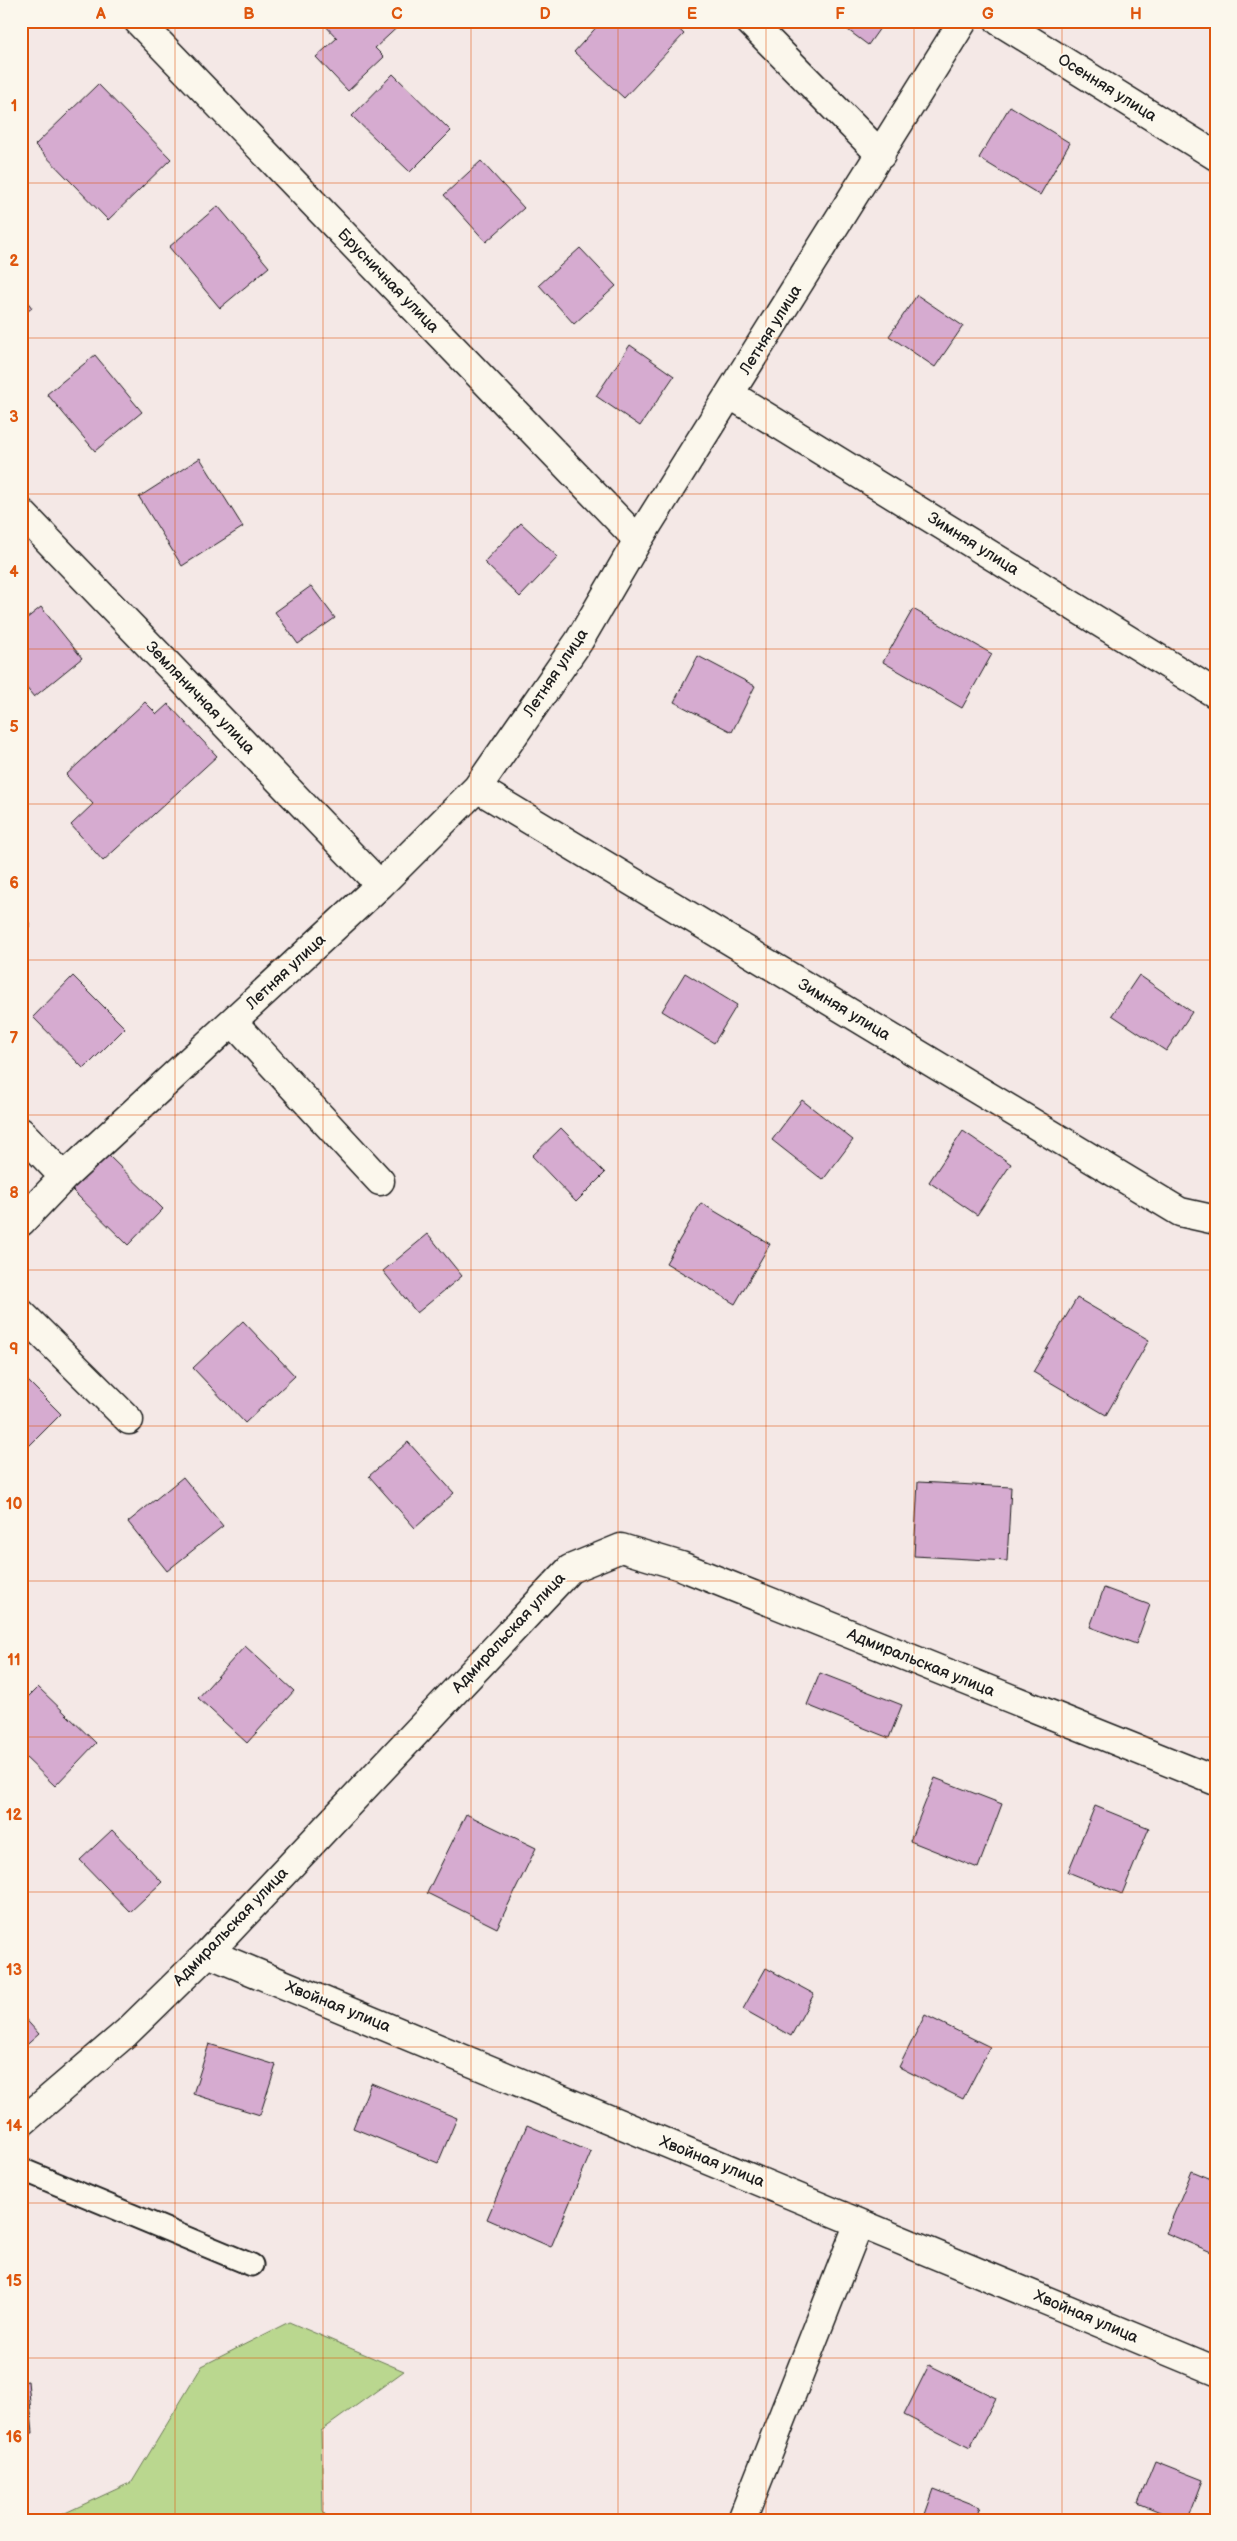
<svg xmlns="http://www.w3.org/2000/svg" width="1237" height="2541" font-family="'Balsamiq Sans',sans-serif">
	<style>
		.green { fill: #bad78f; stroke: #6b7a56 }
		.building { fill: #d6abd0; stroke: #1c1c1c }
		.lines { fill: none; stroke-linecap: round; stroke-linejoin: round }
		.service-casing { stroke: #1c1c1c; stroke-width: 25 }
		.minor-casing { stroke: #1c1c1c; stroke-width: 31 }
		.service { stroke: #fbf7ec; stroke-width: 21 }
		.minor { stroke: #fbf7ec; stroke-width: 28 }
		.grid { fill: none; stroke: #de560d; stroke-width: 1; stroke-opacity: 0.55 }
		.labels { text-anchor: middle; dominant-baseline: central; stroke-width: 4; stroke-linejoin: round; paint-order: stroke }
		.street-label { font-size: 16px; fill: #1c1c1c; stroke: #fbf7ec }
		.neatline { fill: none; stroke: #de560d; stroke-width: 2 }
		.grid-label { font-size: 16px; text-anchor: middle; font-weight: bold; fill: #de560d }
	</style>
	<rect width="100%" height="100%" fill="#f4e8e6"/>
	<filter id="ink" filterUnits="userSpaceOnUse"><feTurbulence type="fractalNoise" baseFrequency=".02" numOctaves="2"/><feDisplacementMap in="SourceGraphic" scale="10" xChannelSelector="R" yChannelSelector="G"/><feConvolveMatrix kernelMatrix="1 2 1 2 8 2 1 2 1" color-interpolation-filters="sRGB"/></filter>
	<g filter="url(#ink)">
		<path class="green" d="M 289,2322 L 404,2371 L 321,2431 L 323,2512 L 330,2520 L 50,2520 L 132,2482 L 202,2366 Z"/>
		<path class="building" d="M 321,21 L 404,21 L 375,48 L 384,57 L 348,91 L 316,57 L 337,38 Z
			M 602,21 L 670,21 L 684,34 L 624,98 L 574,52 Z
			M 836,21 L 885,21 L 868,45 Z
			M 393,74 L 451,131 L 410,172 L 352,116 Z
			M 98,84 L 171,159 L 108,220 L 35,145 Z
			M 1010,106 L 1070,143 L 1040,195 L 979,158 Z
			M 481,161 L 524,208 L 486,242 L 444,195 Z
			M 218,206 L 269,267 L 220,308 L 169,247 Z
			M 580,248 L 616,286 L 574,324 L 539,285 Z
			M 21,293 L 32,308 L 21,316 Z
			M 917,295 L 963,326 L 935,367 L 889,336 Z
			M 630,345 L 674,376 L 640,426 L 596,396 Z
			M 95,355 L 142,412 L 95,451 L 47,394 Z
			M 200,458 L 243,527 L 182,566 L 139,497 Z
			M 521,523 L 558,557 L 520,597 L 484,562 Z
			M 311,586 L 335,618 L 298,644 L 275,612 Z
			M 41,607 L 82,658 L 34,697 L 21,681 L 21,623 Z
			M 913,609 L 992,654 L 962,708 L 883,662 Z
			M 698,656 L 755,686 L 732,732 L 674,702 Z
			M 145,702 L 157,714 L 168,704 L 217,756 L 103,861 L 71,825 L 93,804 L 66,775 Z
			M 21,914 L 31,925 L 21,933 Z
			M 685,973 L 737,1005 L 714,1043 L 662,1011 Z
			M 1139,975 L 1192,1012 L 1166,1051 L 1112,1015 Z
			M 73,976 L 125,1028 L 84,1069 L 33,1017 Z
			M 802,1100 L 853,1140 L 823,1180 L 772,1140 Z
			M 561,1128 L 605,1173 L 576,1202 L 532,1156 Z
			M 963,1131 L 1011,1164 L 977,1215 L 929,1182 Z
			M 107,1154 L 163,1209 L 128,1245 L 72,1190 Z
			M 701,1203 L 770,1244 L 735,1304 L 666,1263 Z
			M 428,1234 L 462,1276 L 417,1313 L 383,1271 Z
			M 1077,1298 L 1149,1340 L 1106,1415 L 1033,1372 Z
			M 243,1321 L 295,1376 L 245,1423 L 193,1368 Z
			M 21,1374 L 61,1414 L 21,1454 Z
			M 408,1442 L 454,1493 L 415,1528 L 369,1476 Z
			M 183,1477 L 223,1526 L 167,1571 L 128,1522 Z
			M 918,1482 L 1011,1487 L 1007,1561 L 914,1556 Z
			M 1104,1588 L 1150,1605 L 1136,1644 L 1090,1627 Z
			M 245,1646 L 294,1691 L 247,1743 L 198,1698 Z
			M 820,1673 L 902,1705 L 889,1738 L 807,1705 Z
			M 38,1687 L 96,1743 L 55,1786 L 21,1753 L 21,1704 Z
			M 935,1778 L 1002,1804 L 978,1868 L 910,1841 Z
			M 1095,1806 L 1149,1828 L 1122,1894 L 1068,1872 Z
			M 466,1814 L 536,1848 L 497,1928 L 427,1893 Z
			M 112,1830 L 162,1882 L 130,1912 L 80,1860 Z
			M 766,1968 L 814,1994 L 791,2036 L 743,2009 Z
			M 21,2014 L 39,2034 L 21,2050 Z
			M 925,2015 L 990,2047 L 963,2099 L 899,2067 Z
			M 209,2044 L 276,2065 L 260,2115 L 193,2094 Z
			M 371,2083 L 457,2118 L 438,2163 L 353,2128 Z
			M 527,2125 L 591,2152 L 551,2247 L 487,2219 Z
			M 1192,2171 L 1216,2181 L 1216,2254 L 1166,2233 Z
			M 929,2365 L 996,2398 L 970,2448 L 904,2415 Z
			M 28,2381 L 33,2433 L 21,2434 L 21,2382 Z
			M 1155,2461 L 1203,2480 L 1188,2520 L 1180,2520 L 1138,2503 Z
			M 934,2489 L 980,2507 L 975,2520 L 923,2520 Z"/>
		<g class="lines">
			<defs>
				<path id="service" d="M 21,2169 L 252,2265"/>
				<path id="minor" d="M 138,21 L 638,540
					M 749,21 L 881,155
					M 999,21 L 1216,156
					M 731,395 L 1216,694
					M 21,512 L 380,885
					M 477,788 L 1180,1212 L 1216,1220
					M 233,1022 L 380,1181
					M 21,1132 L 64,1177
					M 21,1222 L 64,1177 L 380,885 L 477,788 L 579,641 L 638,540 L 963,21
					M 21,1313 L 129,1420
					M 208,1953 L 1216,2371
					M 21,2123 L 126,2033 L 208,1953 L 570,1569 L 621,1548 L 681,1566 L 1216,1781
					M 742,2520 L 859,2223"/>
			</defs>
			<use href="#service" class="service-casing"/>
			<use href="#minor" class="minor-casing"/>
			<use href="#service" class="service"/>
			<use href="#minor" class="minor"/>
		</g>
	</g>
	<path class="grid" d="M 175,21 L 175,2520M 323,21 L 323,2520M 471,21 L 471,2520M 618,21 L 618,2520M 766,21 L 766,2520M 914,21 L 914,2520M 1062,21 L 1062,2520M 21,183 L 1216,183M 21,338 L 1216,338M 21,494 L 1216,494M 21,649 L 1216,649M 21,804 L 1216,804M 21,960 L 1216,960M 21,1115 L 1216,1115M 21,1270 L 1216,1270M 21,1426 L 1216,1426M 21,1581 L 1216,1581M 21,1737 L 1216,1737M 21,1892 L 1216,1892M 21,2047 L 1216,2047M 21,2203 L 1216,2203M 21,2358 L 1216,2358"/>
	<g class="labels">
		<g class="street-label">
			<text transform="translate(1107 88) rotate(32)">Осенняя улица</text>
			<text transform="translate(388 281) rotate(46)">Брусничная улица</text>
			<text transform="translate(771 330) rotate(-58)">Летняя улица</text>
			<text transform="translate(973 544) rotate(32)">Зимняя улица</text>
			<text transform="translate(556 673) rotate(-56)">Летняя улица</text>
			<text transform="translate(200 698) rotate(46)">Земляничная улица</text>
			<text transform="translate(286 972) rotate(-43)">Летняя улица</text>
			<text transform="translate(844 1010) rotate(31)">Зимняя улица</text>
			<text transform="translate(509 1633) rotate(-47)">Адмиральская улица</text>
			<text transform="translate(921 1663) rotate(22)">Адмиральская улица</text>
			<text transform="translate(231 1927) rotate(-46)">Адмиральская улица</text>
			<text transform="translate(338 2007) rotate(22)">Хвойная улица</text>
			<text transform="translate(712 2162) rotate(22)">Хвойная улица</text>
			<text transform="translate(1086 2317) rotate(23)">Хвойная улица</text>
		</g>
	</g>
	<rect width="1237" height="2541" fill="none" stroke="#fbf7ec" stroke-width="55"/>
	<rect x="28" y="28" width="1182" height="2486" class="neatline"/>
	<g class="grid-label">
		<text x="101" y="19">A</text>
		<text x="249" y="19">B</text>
		<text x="397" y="19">C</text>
		<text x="545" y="19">D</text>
		<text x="692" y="19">E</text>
		<text x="840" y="19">F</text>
		<text x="988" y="19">G</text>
		<text x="1136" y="19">H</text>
		<text x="14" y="111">1</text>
		<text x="14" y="266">2</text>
		<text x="14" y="422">3</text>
		<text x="14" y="577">4</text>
		<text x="14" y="732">5</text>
		<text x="14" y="888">6</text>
		<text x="14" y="1043">7</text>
		<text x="14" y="1198">8</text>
		<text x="14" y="1354">9</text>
		<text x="14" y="1509">10</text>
		<text x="14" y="1665">11</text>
		<text x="14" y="1820">12</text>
		<text x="14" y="1975">13</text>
		<text x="14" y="2131">14</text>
		<text x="14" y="2286">15</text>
		<text x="14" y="2442">16</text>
	</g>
</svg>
